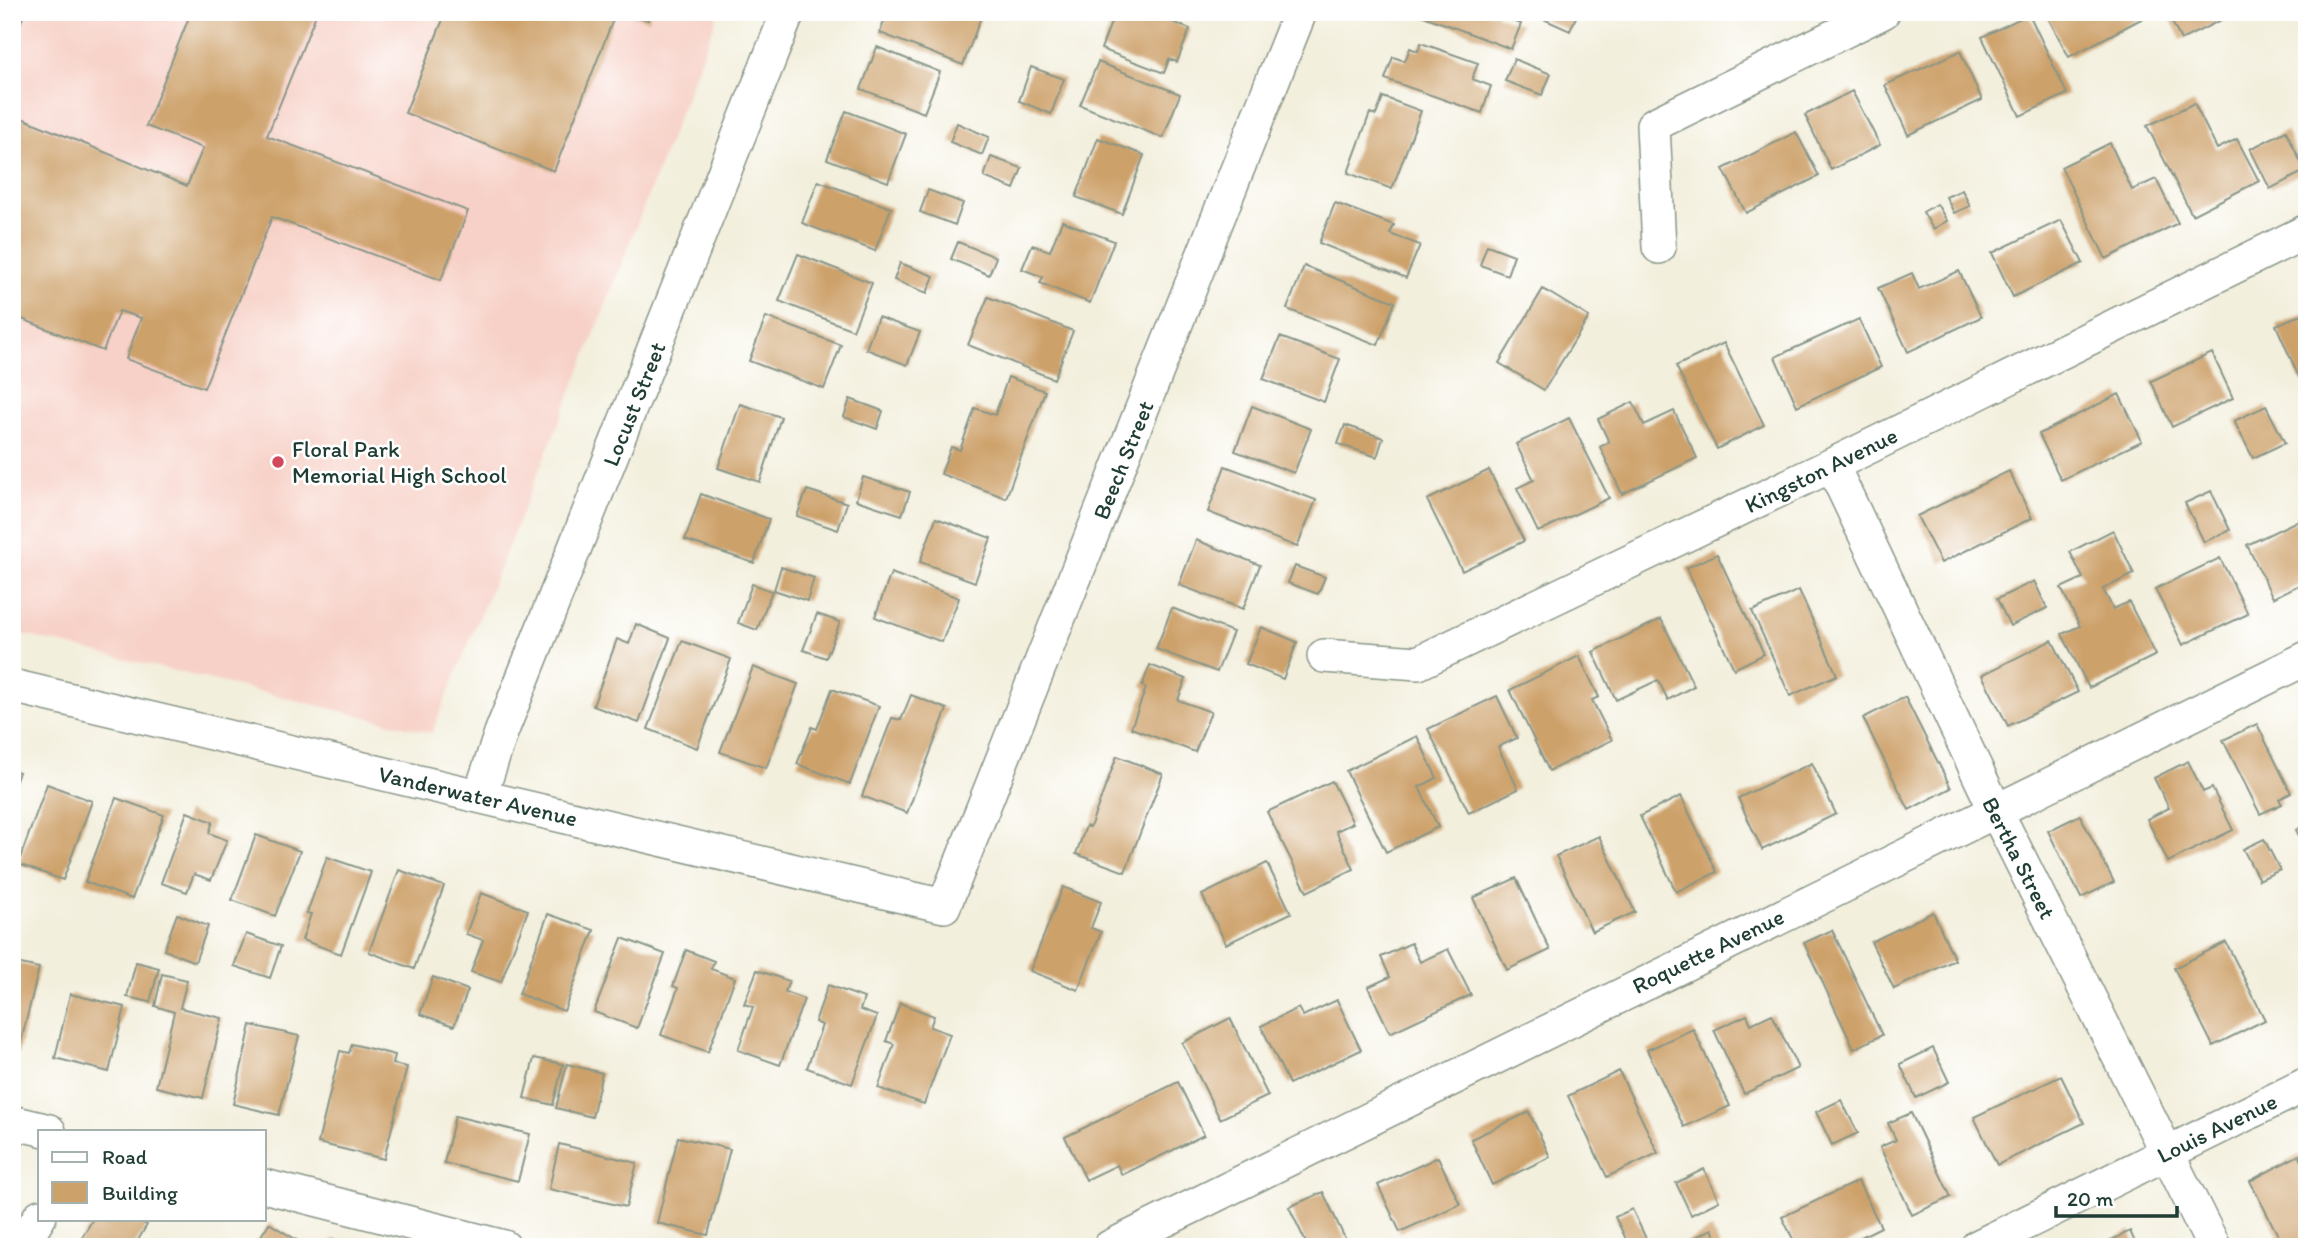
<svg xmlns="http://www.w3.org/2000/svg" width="2319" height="1259" font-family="Itim,sans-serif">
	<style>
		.built { fill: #f7d1c7 }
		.building { fill: #cda16a }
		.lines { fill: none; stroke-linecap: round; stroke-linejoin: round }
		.street-casing { stroke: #899688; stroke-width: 36 }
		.street { stroke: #fff; stroke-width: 33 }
		.poi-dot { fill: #d1495b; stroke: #fff; stroke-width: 2.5 }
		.labels { text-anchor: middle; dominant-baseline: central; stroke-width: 5; stroke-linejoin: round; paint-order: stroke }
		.street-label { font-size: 23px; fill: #1f3d34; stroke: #fff }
		.poi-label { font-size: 23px; fill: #1f3d34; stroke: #fff; text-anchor: start }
	</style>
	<rect width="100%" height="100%" fill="#fff"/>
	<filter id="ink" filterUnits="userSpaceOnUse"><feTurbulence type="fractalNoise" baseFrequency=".0143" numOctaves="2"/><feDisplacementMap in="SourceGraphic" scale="14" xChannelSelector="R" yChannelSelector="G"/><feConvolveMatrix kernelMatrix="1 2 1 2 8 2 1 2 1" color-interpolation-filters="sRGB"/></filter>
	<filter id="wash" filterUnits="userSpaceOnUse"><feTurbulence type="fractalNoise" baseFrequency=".00686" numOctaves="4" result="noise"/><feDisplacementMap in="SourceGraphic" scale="28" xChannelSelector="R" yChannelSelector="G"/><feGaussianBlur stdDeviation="1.57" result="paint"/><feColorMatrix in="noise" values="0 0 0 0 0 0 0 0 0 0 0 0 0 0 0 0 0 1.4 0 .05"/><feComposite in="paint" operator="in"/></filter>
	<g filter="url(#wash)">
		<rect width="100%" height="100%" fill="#f3efdd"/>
		<path class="built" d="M 12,12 L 719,12 L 588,351 L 432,733 L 12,632 Z"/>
		<g id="blocks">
			<path class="building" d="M 12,12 L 25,12 L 12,44 Z
				M 191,12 L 317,12 L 267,136 L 468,211 L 441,280 L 272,217 L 204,388 L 126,359 L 141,318 L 119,311 L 103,351 L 12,315 L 12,114 L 187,186 L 203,148 L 146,126 Z
				M 446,12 L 616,12 L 554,171 L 405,113 Z
				M 624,12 L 651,12 L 648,20 Z
				M 887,12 L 968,12 L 981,17 L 963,65 L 880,33 Z
				M 1115,12 L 1149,12 L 1190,29 L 1177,62 L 1169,59 L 1164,73 L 1101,49 Z
				M 1413,12 L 1498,12 L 1497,15 L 1521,24 L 1511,49 Z
				M 1528,12 L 1578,12 L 1570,31 Z
				M 2045,12 L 2142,12 L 2145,17 L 2069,57 Z
				M 2167,12 L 2230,12 L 2231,15 L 2181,40 Z
				M 2029,14 L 2067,94 L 2020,116 L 1982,37 Z
				M 1421,43 L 1478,63 L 1472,79 L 1491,86 L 1482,113 L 1385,79 L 1393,57 L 1405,61 L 1410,48 L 1418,51 Z
				M 877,47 L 940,72 L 924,113 L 861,89 Z
				M 1960,51 L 1982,100 L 1908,135 L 1885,85 Z
				M 1514,59 L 1551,74 L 1542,95 L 1505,81 Z
				M 1098,62 L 1180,94 L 1163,138 L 1080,105 Z
				M 1031,67 L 1064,79 L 1051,114 L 1019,101 Z
				M 1852,91 L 1880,145 L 1831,170 L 1805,115 Z
				M 1383,97 L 1421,111 L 1392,189 L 1348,173 L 1370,113 L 1376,115 Z
				M 2194,103 L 2217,149 L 2237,139 L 2259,181 L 2192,215 L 2147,126 Z
				M 846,111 L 906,134 L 888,182 L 827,159 Z
				M 957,123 L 989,137 L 982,155 L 950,142 Z
				M 2286,131 L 2305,171 L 2270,189 L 2250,149 Z
				M 1796,132 L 1819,176 L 1746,213 L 1723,169 Z
				M 1098,138 L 1144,155 L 1122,214 L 1076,197 Z
				M 2110,143 L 2132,190 L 2156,179 L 2178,223 L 2106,259 L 2061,167 Z
				M 991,157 L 1022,168 L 1014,189 L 984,177 Z
				M 818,181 L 891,208 L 875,251 L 802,223 Z
				M 928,190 L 963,203 L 955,225 L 920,212 Z
				M 1962,190 L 1970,206 L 1954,213 L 1946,197 Z
				M 1335,203 L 1394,225 L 1390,234 L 1420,245 L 1406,278 L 1319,243 Z
				M 1937,204 L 1947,221 L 1933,229 L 1923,212 Z
				M 2061,220 L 2083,263 L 2013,297 L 1992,253 Z
				M 1062,221 L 1114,241 L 1090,303 L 1040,283 L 1043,277 L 1022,269 L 1032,245 L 1050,251 Z
				M 958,242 L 996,257 L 989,275 L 951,259 Z
				M 1487,245 L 1514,255 L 1507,275 L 1480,265 Z
				M 798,254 L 872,283 L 853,330 L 779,301 Z
				M 900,263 L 934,276 L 927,293 L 894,280 Z
				M 1304,266 L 1395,302 L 1378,345 L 1287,309 Z
				M 1959,271 L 1981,317 L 1908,352 L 1878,288 L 1912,273 L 1919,289 Z
				M 1543,289 L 1589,317 L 1544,390 L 1499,363 Z
				M 988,297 L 1073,331 L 1054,379 L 968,345 Z
				M 2307,312 L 2307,377 L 2300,380 L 2276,325 Z
				M 766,317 L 841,345 L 824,389 L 749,361 Z
				M 878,317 L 920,332 L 907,365 L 866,349 Z
				M 1859,319 L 1881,367 L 1797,406 L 1775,357 Z
				M 1280,337 L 1340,359 L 1324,402 L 1263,379 Z
				M 1724,343 L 1764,425 L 1717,449 L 1676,366 Z
				M 2212,353 L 2233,398 L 2172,427 L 2151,381 Z
				M 1008,377 L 1045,391 L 1006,498 L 941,474 L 951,447 L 960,450 L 975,408 L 995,415 Z
				M 2119,394 L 2142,441 L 2061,480 L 2039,434 Z
				M 850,399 L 883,411 L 877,429 L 844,417 Z
				M 1633,402 L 1644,425 L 1674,411 L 1697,458 L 1622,494 L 1600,447 L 1609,442 L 1598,419 Z
				M 740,404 L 781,417 L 760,482 L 718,468 Z
				M 1252,406 L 1311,429 L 1294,473 L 1235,451 Z
				M 2266,406 L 2285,443 L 2253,458 L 2234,421 Z
				M 1569,418 L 1609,498 L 1538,532 L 1517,488 L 1534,480 L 1516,444 Z
				M 1345,425 L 1383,438 L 1377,457 L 1338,444 Z
				M 1225,466 L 1316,500 L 1297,547 L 1208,512 Z
				M 1489,470 L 1524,541 L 1462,571 L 1427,500 Z
				M 2009,471 L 2032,518 L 1941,563 L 1917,516 Z
				M 863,477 L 910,492 L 902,515 L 856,500 Z
				M 807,490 L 847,503 L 838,530 L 797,516 Z
				M 2211,491 L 2230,530 L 2204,542 L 2185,503 Z
				M 701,494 L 769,519 L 754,563 L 685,540 Z
				M 2307,516 L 2307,581 L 2273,598 L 2247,545 Z
				M 936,518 L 991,538 L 975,582 L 920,562 Z
				M 2113,530 L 2134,574 L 2103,589 L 2113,609 L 2129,602 L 2156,655 L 2089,688 L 2062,634 L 2080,626 L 2061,588 L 2083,578 L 2070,552 Z
				M 1196,540 L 1260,565 L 1243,609 L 1179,585 Z
				M 1717,554 L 1764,654 L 1734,669 L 1686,568 Z
				M 2220,558 L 2248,614 L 2183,645 L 2155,589 Z
				M 1295,566 L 1325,577 L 1318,594 L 1288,583 Z
				M 781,567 L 814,578 L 807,601 L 774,590 Z
				M 891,573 L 959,598 L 942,642 L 875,617 Z
				M 2034,581 L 2047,608 L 2010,626 L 1997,599 Z
				M 752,584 L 772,591 L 757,630 L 738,623 Z
				M 1799,590 L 1837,675 L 1790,696 L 1752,611 Z
				M 1172,608 L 1233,632 L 1217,672 L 1156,649 Z
				M 817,614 L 840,622 L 826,658 L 803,650 Z
				M 1661,619 L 1694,686 L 1668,700 L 1658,680 L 1616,700 L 1593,652 Z
				M 636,624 L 670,638 L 639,723 L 593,706 L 617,639 L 629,644 Z
				M 1261,627 L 1297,642 L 1283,679 L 1246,664 Z
				M 2052,640 L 2078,692 L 2008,726 L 1982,675 Z
				M 682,641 L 731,659 L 697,748 L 648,729 Z
				M 1579,656 L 1599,697 L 1592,700 L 1612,740 L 1549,771 L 1510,690 Z
				M 1150,665 L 1186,679 L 1178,700 L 1211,712 L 1195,752 L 1131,728 L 1146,688 L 1142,686 Z
				M 753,667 L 798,684 L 766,768 L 720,752 Z
				M 832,689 L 879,706 L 850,784 L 797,764 L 812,727 L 817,729 Z
				M 911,695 L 947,709 L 907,813 L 862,796 L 892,718 L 901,720 Z
				M 1497,696 L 1517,738 L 1498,747 L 1518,789 L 1469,813 L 1428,729 Z
				M 1905,697 L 1951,788 L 1909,810 L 1863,718 Z
				M 2257,724 L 2291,793 L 2279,799 L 2282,804 L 2260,814 L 2223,740 Z
				M 1417,736 L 1437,778 L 1419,787 L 1438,827 L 1386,852 L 1346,771 Z
				M 1117,756 L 1163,774 L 1125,872 L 1076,854 L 1086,826 L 1090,827 Z
				M 2188,761 L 2203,792 L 2212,788 L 2233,830 L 2168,862 L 2147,819 L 2169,808 L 2154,778 Z
				M 1812,763 L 1836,814 L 1762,850 L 1738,798 Z
				M 12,770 L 19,772 L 13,789 L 12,789 Z
				M 1332,781 L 1353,823 L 1336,831 L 1354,869 L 1307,892 L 1267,812 Z
				M 47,784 L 92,801 L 63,880 L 18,864 Z
				M 1681,796 L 1717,872 L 1676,892 L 1640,816 Z
				M 116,798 L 164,815 L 132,899 L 85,882 Z
				M 187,812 L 213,822 L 209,833 L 227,840 L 211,880 L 194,874 L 187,892 L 161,883 Z
				M 2080,815 L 2114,882 L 2081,898 L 2048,831 Z
				M 2307,824 L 2307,851 L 2296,830 Z
				M 256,835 L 300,851 L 275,916 L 232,900 Z
				M 1599,836 L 1635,912 L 1592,932 L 1556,856 Z
				M 2264,839 L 2280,870 L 2259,880 L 2243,849 Z
				M 327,857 L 371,872 L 341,954 L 302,940 L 311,914 L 307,913 Z
				M 1267,863 L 1291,913 L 1226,944 L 1202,895 Z
				M 399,870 L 444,886 L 414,969 L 369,952 Z
				M 1516,878 L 1550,950 L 1507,970 L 1473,898 Z
				M 1063,887 L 1101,902 L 1091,928 L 1101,932 L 1078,990 L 1030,971 Z
				M 481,893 L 528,910 L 501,982 L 471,972 L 483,940 L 466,934 Z
				M 1933,912 L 1955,960 L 1894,989 L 1871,942 Z
				M 177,914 L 208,926 L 195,962 L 164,950 Z
				M 548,914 L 594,930 L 564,1011 L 519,994 Z
				M 1832,930 L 1882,1035 L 1854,1049 L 1804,943 Z
				M 246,934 L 281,946 L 270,978 L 234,966 Z
				M 622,938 L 665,954 L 637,1028 L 594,1012 Z
				M 2226,942 L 2265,1020 L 2213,1046 L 2174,968 Z
				M 1411,943 L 1420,962 L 1448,949 L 1471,995 L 1390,1033 L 1368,987 L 1390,977 L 1381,957 Z
				M 686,950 L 714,961 L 711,969 L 735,978 L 708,1052 L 661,1035 L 678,988 L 673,986 Z
				M 12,962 L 39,968 L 18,1054 L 12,1053 Z
				M 136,962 L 159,968 L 150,1002 L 127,997 Z
				M 757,970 L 789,981 L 785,992 L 804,999 L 780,1065 L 738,1050 L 753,1007 L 744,1004 Z
				M 162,974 L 187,980 L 180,1008 L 222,1018 L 203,1098 L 156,1087 L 174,1012 L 155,1006 Z
				M 433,977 L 468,990 L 454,1026 L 420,1014 Z
				M 828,985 L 864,998 L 860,1010 L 877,1016 L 852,1084 L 807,1068 L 822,1025 L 815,1022 Z
				M 70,994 L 125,1007 L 109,1072 L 55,1058 Z
				M 1337,1000 L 1361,1050 L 1289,1084 L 1261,1026 L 1298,1008 L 1303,1016 Z
				M 900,1003 L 934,1016 L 930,1027 L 950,1034 L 924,1104 L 878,1088 L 894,1044 L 886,1041 Z
				M 1772,1014 L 1798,1068 L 1744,1094 L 1714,1030 L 1747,1015 L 1751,1024 Z
				M 1230,1018 L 1268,1096 L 1220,1119 L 1182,1043 Z
				M 251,1025 L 299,1036 L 279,1115 L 233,1104 Z
				M 1693,1029 L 1730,1106 L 1684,1127 L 1647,1050 Z
				M 352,1044 L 395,1055 L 393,1064 L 407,1067 L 384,1159 L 318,1143 L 340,1051 L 349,1053 Z
				M 1933,1048 L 1949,1082 L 1916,1098 L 1900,1064 Z
				M 534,1058 L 563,1064 L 553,1105 L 524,1098 Z
				M 567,1064 L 602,1073 L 592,1117 L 556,1108 Z
				M 1619,1071 L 1658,1153 L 1607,1177 L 1568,1096 Z
				M 2061,1076 L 2084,1123 L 1997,1165 L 1974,1117 Z
				M 1178,1082 L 1204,1135 L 1122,1175 L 1117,1165 L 1086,1180 L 1065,1137 Z
				M 1841,1100 L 1858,1133 L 1832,1145 L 1816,1112 Z
				M 1529,1112 L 1550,1157 L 1492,1185 L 1471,1139 Z
				M 1911,1113 L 1951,1197 L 1912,1215 L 1880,1147 L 1896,1140 L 1888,1123 Z
				M 455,1116 L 530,1134 L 518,1181 L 444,1163 Z
				M 678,1137 L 730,1149 L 708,1235 L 657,1223 Z
				M 559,1144 L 637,1163 L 626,1207 L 549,1189 Z
				M 2299,1155 L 2307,1170 L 2307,1245 L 2284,1247 L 2250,1181 Z
				M 1438,1157 L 1460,1204 L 1400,1232 L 1378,1185 Z
				M 1704,1169 L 1719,1201 L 1691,1215 L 1676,1183 Z
				M 1858,1181 L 1881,1227 L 1841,1247 L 1797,1247 L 1782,1217 Z
				M 1323,1192 L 1349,1247 L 1308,1247 L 1289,1207 Z
				M 1632,1209 L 1650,1247 L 1630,1247 L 1615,1217 Z
				M 93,1219 L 136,1219 L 147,1225 L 134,1247 L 76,1247 Z
				M 269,1223 L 308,1247 L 254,1247 Z
				M 1712,1229 L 1720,1247 L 1676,1247 Z
				M 2130,1231 L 2137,1247 L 2097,1247 Z
				M 333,1239 L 345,1247 L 328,1247 Z"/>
		</g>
	</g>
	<g filter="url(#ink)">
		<use href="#blocks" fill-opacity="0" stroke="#899688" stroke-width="2"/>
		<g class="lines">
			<defs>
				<path id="street" d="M 1659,247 L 1653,125 L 1883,12
					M 1832,465 L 1995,809 L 2214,1247
					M 1324,656 L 1418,663 L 1832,465 L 2307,231
					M 12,686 L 944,906 L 1300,12
					M 480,796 L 501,733 L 788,12
					M 12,1122 L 49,1131
					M 264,1186 L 504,1247
					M 21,1247 L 40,1216
					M 1110,1247 L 2307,658
					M 1977,1247 L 2307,1084"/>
			</defs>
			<use href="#street" class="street-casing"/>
			<use href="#street" class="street"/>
		</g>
	</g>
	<circle class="poi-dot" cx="278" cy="462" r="7"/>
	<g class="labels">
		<g class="street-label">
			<text transform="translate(634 404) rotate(-68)">Locust Street</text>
			<text transform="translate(1123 460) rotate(-68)">Beech Street</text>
			<text transform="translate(1821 470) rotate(-26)">Kingston Avenue</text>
			<text transform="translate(478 796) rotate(13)">Vanderwater Avenue</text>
			<text transform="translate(2019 858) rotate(63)">Bertha Street</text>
			<text transform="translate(1708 951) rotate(-26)">Roquette Avenue</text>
			<text transform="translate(2217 1128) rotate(-26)">Louis Avenue</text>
		</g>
		<g class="poi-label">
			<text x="292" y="449">Floral Park<tspan x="292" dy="26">Memorial High School</tspan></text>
		</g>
	</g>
	<rect width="2319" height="1259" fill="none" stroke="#fff" stroke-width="42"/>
	<rect x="38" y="1130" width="228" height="91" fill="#ffffff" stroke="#a5b1ae" stroke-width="2"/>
	<rect x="52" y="1152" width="35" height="10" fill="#ffffff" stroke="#a5b1ae" stroke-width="2"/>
	<text x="102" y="1164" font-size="21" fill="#1f3d34">Road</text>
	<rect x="52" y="1182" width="35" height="21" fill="#cda16a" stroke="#a5b1ae" stroke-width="2"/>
	<text x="102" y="1200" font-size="21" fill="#1f3d34">Building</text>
	<path d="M2056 1206v10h121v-10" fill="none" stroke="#1f3d34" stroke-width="3.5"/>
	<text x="2067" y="1206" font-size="21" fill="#1f3d34" stroke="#ffffff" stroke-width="5" paint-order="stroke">20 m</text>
</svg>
